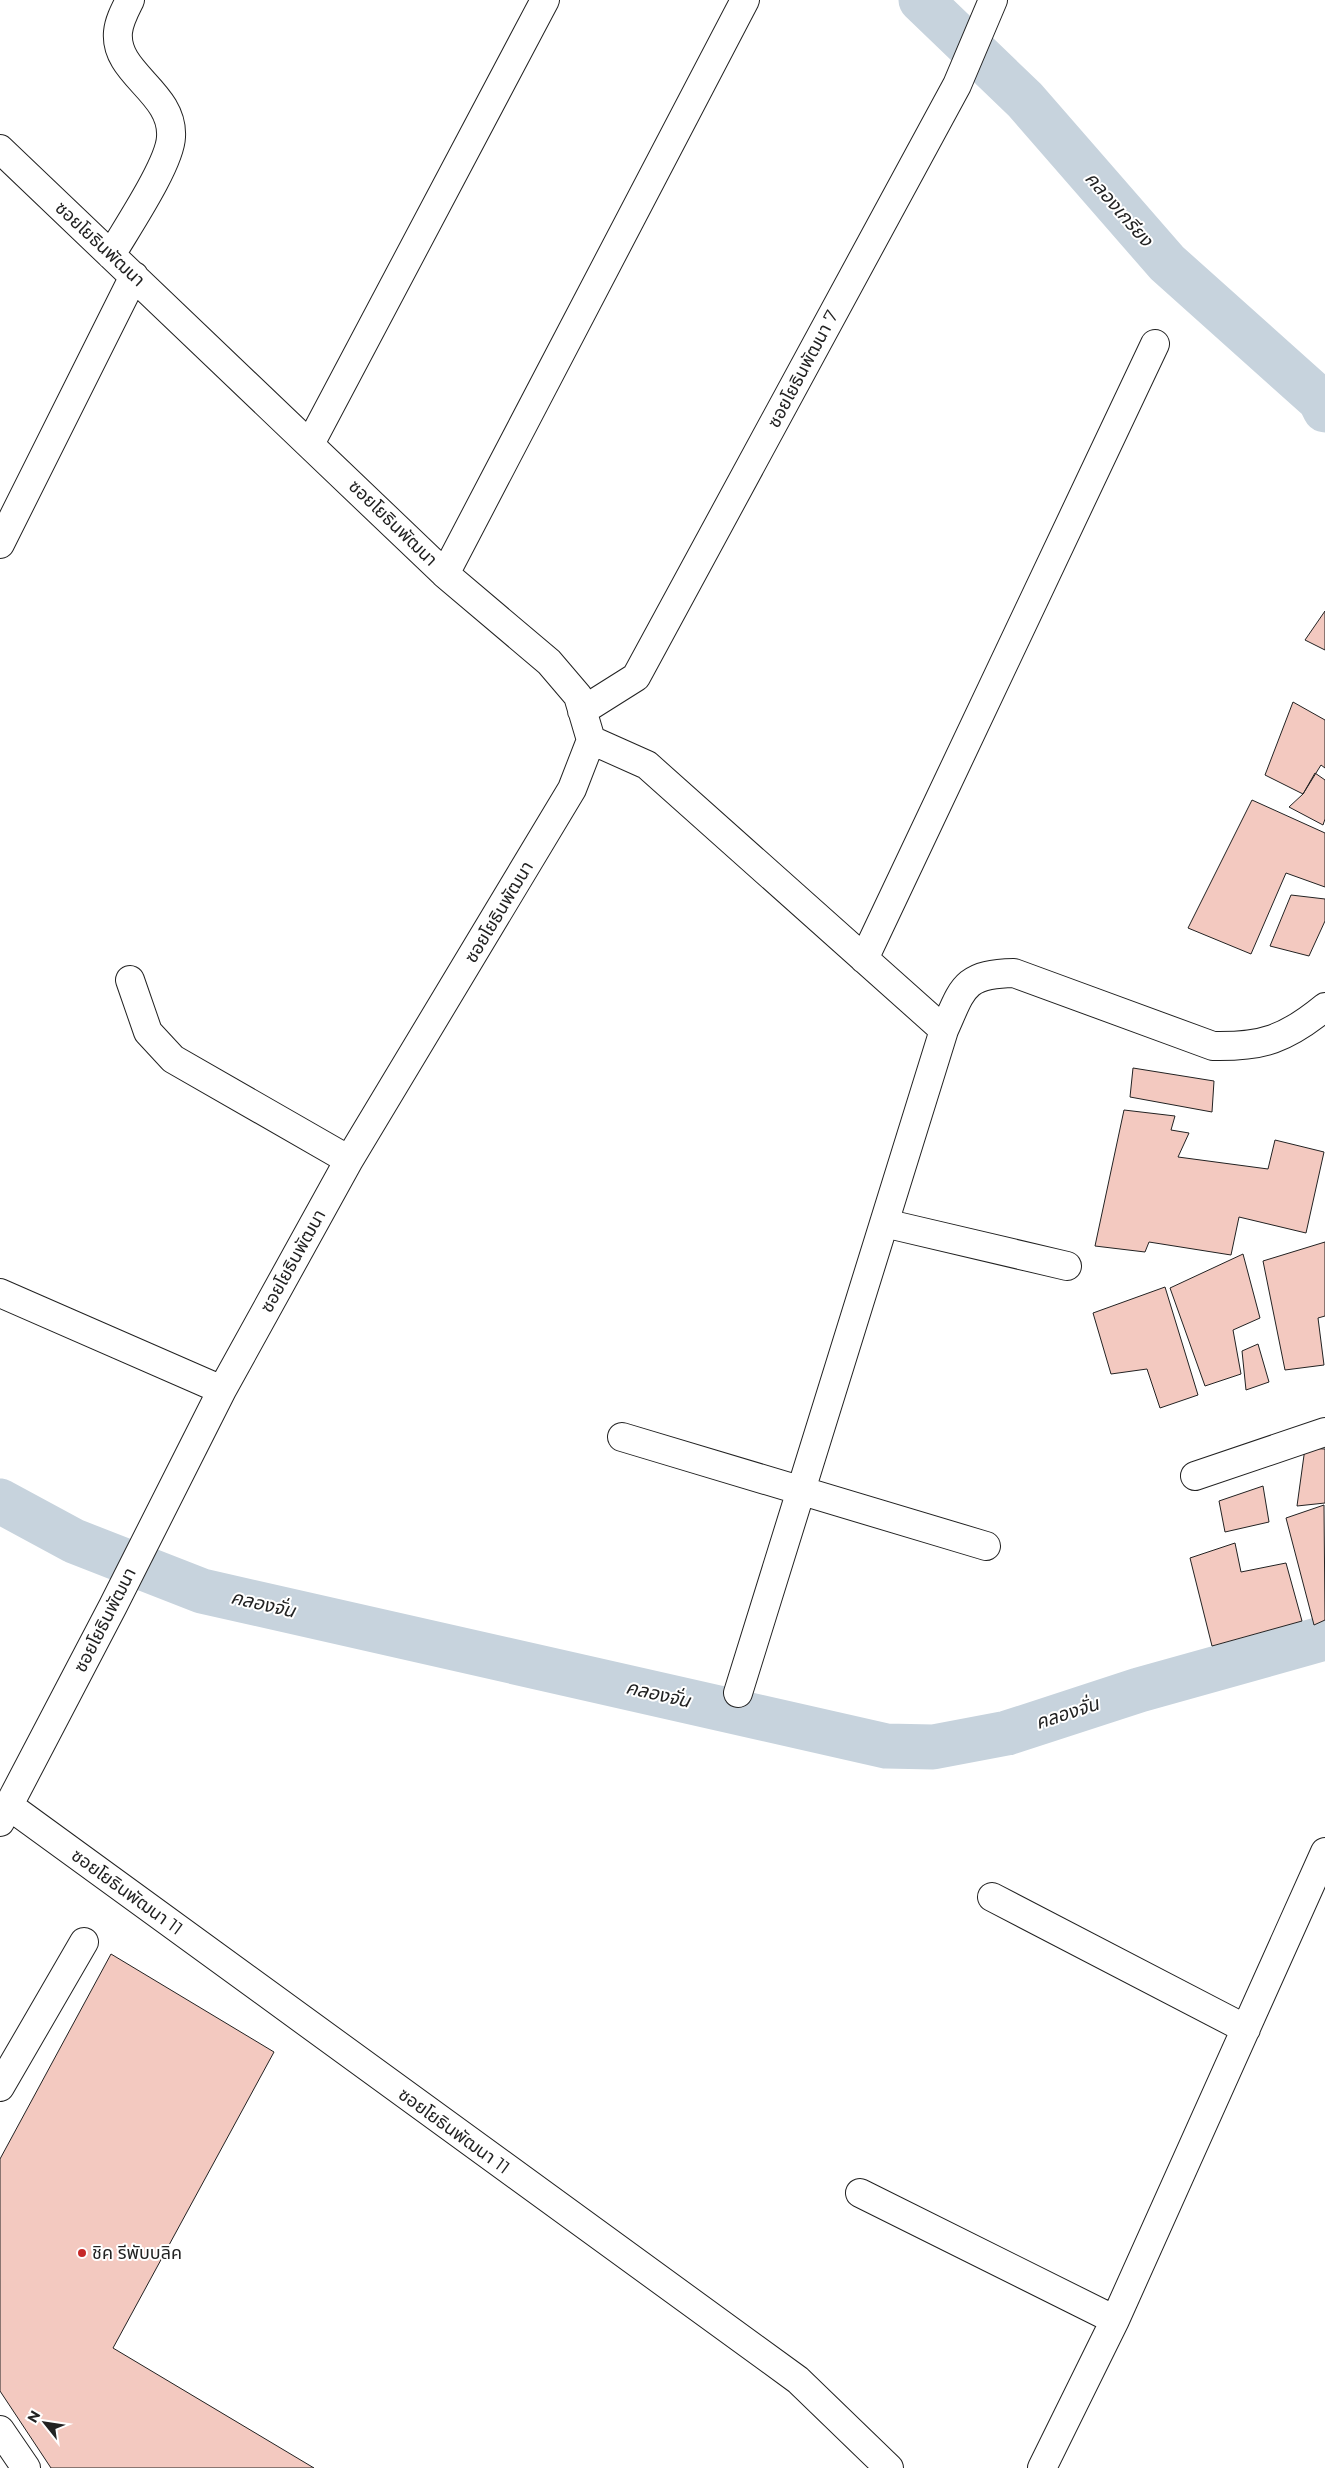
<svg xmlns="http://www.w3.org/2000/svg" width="1325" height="2468" font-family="Montserrat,'Noto Sans Thai',sans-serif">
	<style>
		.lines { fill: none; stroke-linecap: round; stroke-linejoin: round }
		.canal { stroke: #c7d3dd; stroke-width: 45 }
		.building { fill: #f3c9c0; stroke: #222 }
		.minor-casing { stroke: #222; stroke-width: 30 }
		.minor { stroke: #fff; stroke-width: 28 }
		.poi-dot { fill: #c62828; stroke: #fff; stroke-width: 2 }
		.labels { text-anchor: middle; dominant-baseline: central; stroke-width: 4; stroke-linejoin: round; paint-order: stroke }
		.street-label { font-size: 18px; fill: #222; stroke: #fff }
		.poi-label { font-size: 18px; fill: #222; stroke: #fff; text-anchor: start }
		.water-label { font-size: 19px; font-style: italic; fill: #222; stroke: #fff }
	</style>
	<rect width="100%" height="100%" fill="#fff"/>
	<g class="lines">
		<path class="canal" d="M 921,0 L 1025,100 L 1167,263 L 1320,400 L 1325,410
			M 0,1501 L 74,1541 L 202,1591 L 886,1746 L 933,1747 L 1007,1733 L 1139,1690 L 1325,1638"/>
	</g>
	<path class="building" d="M 1325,611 L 1325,650 L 1305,640 Z
		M 1293,702 L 1325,720 L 1325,768 L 1321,765 L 1303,794 L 1265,775 Z
		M 1315,773 L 1325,780 L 1325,819 L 1323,825 L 1289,807 L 1303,794 Z
		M 1252,800 L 1325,833 L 1325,887 L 1286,873 L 1251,954 L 1188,928 Z
		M 1291,895 L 1325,899 L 1325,921 L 1309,956 L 1270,946 Z
		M 1133,1068 L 1214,1081 L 1212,1112 L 1130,1097 Z
		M 1124,1110 L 1175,1116 L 1171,1130 L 1189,1133 L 1178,1157 L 1268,1169 L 1275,1140 L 1324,1152 L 1306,1233 L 1239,1217 L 1231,1255 L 1149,1242 L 1145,1252 L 1095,1246 Z
		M 1325,1242 L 1325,1316 L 1318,1318 L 1324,1365 L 1285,1370 L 1263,1261 Z
		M 1243,1254 L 1260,1318 L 1233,1330 L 1241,1374 L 1205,1386 L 1170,1288 Z
		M 1165,1287 L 1198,1395 L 1160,1408 L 1147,1369 L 1111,1374 L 1093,1313 Z
		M 1258,1344 L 1269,1382 L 1246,1390 L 1242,1351 Z
		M 1305,1448 L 1325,1449 L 1325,1503 L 1297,1506 Z
		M 1263,1486 L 1269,1522 L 1225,1532 L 1219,1501 Z
		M 1324,1505 L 1325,1620 L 1314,1625 L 1286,1518 Z
		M 1235,1543 L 1241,1572 L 1286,1563 L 1302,1621 L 1212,1646 L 1190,1558 Z
		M 111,1954 L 274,2052 L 113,2348 L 314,2468 L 51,2468 L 0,2391 L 0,2159 Z"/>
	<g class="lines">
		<defs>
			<path id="minor" d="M 0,149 L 445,574 L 549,662 L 578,696 L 591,740 L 572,789 L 349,1160 L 222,1390 L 113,1606 L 0,1822
				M 111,255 C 126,229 170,164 171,137 C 174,92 114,74 118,32 C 119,21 125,10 130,0
				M 310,444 L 545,0
				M 0,544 L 134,276
				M 445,574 L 745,0
				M 582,711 L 636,677 L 957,85 L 993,0
				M 591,740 L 647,765 L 944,1030
				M 864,959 L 1155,344
				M 130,980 L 148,1032 L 173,1059 L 349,1160
				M 884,1223 L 1067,1266
				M 0,1293 L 222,1390
				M 622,1437 L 986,1546
				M 1195,1476 L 1325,1432
				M 738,1693 L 944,1030 C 963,988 963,974 1014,973 L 1213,1046 C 1263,1047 1286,1039 1325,1007
				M 8,1805 L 798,2380 L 889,2468
				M 992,1897 L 1246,2029
				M 0,2087 L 84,1942
				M 860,2193 L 1115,2320
				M 0,2430 L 26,2468
				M 1042,2468 L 1115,2320 L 1325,1852"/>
		</defs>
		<use href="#minor" class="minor-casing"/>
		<use href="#minor" class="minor"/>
	</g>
	<circle class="poi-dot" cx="82" cy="2253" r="5"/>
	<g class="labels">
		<g class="street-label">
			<text transform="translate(100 244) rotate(43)">ซอยโยธินพัฒนา</text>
			<text transform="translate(803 369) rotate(-62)">ซอยโยธินพัฒนา 7</text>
			<text transform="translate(393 523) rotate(44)">ซอยโยธินพัฒนา</text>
			<text transform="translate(499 912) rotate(-59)">ซอยโยธินพัฒนา</text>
			<text transform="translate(293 1261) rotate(-61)">ซอยโยธินพัฒนา</text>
			<text transform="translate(105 1620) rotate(-63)">ซอยโยธินพัฒนา</text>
			<text transform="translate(127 1892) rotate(36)">ซอยโยธินพัฒนา 11</text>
			<text transform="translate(454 2131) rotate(36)">ซอยโยธินพัฒนา 11</text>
		</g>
		<g class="poi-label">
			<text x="92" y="2253">ชิค รีพับบลิค</text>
		</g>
		<g class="water-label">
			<text transform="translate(1119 209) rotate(49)">คลองเกรียง</text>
			<text transform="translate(263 1604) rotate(13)">คลองจั่น</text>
			<text transform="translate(658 1694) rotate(13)">คลองจั่น</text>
			<text transform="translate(1067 1713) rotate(-18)">คลองจั่น</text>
		</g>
	</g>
	<g transform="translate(45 2423) rotate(300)" stroke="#ffffff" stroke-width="4" paint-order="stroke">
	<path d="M0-4L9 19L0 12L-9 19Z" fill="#222222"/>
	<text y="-8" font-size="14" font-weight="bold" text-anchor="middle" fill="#222222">N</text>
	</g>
</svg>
